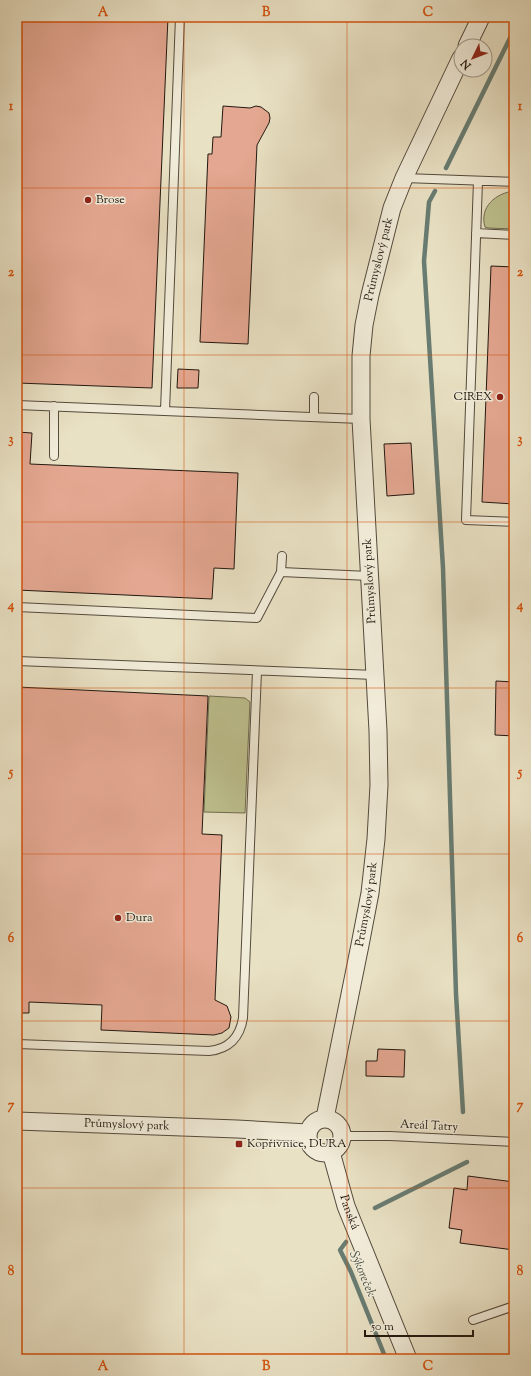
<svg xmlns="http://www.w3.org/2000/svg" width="531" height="1376" font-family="'Sorts Mill Goudy',serif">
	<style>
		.green { fill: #bec18f; stroke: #706c50 }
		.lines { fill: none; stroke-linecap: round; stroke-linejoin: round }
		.stream { stroke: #687c72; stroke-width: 4.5 }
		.building { fill: #e4a791; stroke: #221810 }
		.lane-casing { stroke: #544a3d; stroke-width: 10 }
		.street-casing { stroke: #544a3d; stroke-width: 19 }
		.lane { stroke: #f1ecd9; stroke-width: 8 }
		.street { stroke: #f1ecd9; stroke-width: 17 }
		.grid { fill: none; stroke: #d4520c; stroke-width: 1; stroke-opacity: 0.55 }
		.poi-dot { fill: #8f2418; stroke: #f1ecd9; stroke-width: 1.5 }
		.labels { text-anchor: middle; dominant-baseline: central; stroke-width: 3; stroke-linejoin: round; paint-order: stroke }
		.poi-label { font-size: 12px; fill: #221810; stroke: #f1ecd9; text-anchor: start }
		.street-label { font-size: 12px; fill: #221810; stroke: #f1ecd9 }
		.water-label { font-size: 13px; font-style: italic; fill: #4b5249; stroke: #f1ecd9 }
		.neatline { fill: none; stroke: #d4520c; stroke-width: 1.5 }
		.grid-label { font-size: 13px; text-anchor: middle; font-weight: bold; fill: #d4520c }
	</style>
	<rect width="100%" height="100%" fill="#e9e1c4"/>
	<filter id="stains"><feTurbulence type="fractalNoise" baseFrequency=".005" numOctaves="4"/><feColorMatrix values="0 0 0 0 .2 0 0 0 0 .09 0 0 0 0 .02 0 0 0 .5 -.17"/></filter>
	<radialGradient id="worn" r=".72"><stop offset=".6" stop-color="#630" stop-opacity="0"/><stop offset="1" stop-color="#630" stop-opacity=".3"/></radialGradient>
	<path class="green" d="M 514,191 L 514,229 L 488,228 L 485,227 C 479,207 496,193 514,191 Z
		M 209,696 L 245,698 L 250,702 L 245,813 L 204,812 Z"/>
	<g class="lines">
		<path class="stream" d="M 446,168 L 514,30
			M 435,191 L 429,202 L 424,261 L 443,568 L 456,994 L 463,1112
			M 375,1208 L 467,1162
			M 346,1242 L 340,1250 L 351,1272 L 386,1359"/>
	</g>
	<path class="building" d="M 17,17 L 168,17 L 152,388 L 17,383 Z
		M 223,106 L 250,108 L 256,106 L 261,107 L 269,113 L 270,118 L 269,123 L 257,145 L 248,344 L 200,342 L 208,154 L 212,154 L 213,137 L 221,137 Z
		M 491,266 L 514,267 L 514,504 L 482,502 Z
		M 178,369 L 199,370 L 198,388 L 177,388 Z
		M 17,432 L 32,433 L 30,464 L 238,473 L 234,569 L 214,568 L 212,599 L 17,590 Z
		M 411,443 L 414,494 L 387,496 L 384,444 Z
		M 496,681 L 514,682 L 514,736 L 495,735 Z
		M 17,687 L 208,696 L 202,834 L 222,835 L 215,1000 L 227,1006 L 231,1017 L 229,1028 L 222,1033 L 214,1035 L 101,1030 L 102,1005 L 29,1002 L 29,1013 L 17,1013 Z
		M 378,1049 L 405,1050 L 404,1077 L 366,1076 L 366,1061 L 377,1061 Z
		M 468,1176 L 514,1182 L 514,1250 L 460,1243 L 462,1230 L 449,1228 L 454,1188 L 467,1190 Z"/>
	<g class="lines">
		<defs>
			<path id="lane" d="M 404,178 L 514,182
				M 478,181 L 466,520 L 514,522
				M 476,233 L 514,235
				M 17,405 L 361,419
				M 165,411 L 180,17
				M 314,417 L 314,397
				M 54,456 L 54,406
				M 282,556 L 281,572 L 369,576
				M 17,607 L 257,618 L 281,572
				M 17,661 L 375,675
				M 17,1044 L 209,1051 C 229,1049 240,1037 243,1018 L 257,671
				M 342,1136 L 390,1136 L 514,1142
				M 473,1320 L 514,1306"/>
			<g id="street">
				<path d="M 467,46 L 481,17"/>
				<path id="s1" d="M 325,1118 L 360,945 L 370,893 L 376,839 L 379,785 L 378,731 L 361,419 L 361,356 L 364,325 L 370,295 L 392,208 L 404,178 L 461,58"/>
				<circle cx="325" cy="1136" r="17"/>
				<path id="s2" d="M 17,1121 L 237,1129 L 308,1133"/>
				<path id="s3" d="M 331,1152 L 346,1206 L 408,1359"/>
			</g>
		</defs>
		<use href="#lane" class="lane-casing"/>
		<use href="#street" class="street-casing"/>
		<use href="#lane" class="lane"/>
		<use href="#street" class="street"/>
	</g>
	<path class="grid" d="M 184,17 L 184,1359M 347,17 L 347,1359M 17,188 L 514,188M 17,355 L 514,355M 17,522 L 514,522M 17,688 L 514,688M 17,854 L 514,854M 17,1021 L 514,1021M 17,1188 L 514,1188"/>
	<g class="poi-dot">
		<circle cx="88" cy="200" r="4"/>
		<circle cx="500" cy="397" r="4"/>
		<circle cx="118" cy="918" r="4"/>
		<rect x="235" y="1140" width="8" height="8" rx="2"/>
	</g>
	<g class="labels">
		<g class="poi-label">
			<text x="96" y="200">Brose</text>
			<text x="492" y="397" text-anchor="end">CIREX</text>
			<text x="126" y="918">Dura</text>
			<text x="247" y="1144">Kopřivnice, DURA</text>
		</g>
		<g class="street-label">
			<text stroke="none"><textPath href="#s1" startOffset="866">Průmyslový park</textPath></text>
			<text transform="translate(370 581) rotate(-93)">Průmyslový park</text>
			<text stroke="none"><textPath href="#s1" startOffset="218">Průmyslový park</textPath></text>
			<text stroke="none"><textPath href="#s2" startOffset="110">Průmyslový park</textPath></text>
			<text transform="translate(429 1126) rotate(3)">Areál Tatry</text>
			<text stroke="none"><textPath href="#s3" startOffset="63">Panská</textPath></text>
		</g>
		<g class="water-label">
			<text transform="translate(362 1274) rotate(67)">Sýkoreček</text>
		</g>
	</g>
	<rect width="531" height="1376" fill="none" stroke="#e9e1c4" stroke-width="44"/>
	<g transform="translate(473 58) rotate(227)"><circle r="19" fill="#f1ecd9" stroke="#9e9789"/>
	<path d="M0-3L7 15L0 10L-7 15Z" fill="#8f2418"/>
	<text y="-6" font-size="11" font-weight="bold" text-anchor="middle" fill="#221810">N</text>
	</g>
	<path d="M365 1330v6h108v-6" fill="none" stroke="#221810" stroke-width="2"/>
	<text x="371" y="1330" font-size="12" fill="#221810" stroke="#f1ecd9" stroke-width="3" paint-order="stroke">50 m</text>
	<rect x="22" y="22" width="487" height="1332" class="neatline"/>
	<g class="grid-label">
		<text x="103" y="16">A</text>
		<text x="266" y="16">B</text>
		<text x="428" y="16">C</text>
		<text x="11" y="110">1</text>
		<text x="520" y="110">1</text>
		<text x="11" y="276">2</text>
		<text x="520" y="276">2</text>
		<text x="11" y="443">3</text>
		<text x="520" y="443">3</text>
		<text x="11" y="609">4</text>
		<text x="520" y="609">4</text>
		<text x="11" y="776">5</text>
		<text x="520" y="776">5</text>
		<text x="11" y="942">6</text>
		<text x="520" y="942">6</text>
		<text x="11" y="1109">7</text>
		<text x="520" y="1109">7</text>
		<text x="11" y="1275">8</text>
		<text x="520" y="1275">8</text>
		<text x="103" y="1370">A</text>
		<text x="266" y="1370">B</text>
		<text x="428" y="1370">C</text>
	</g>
	<rect width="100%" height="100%" filter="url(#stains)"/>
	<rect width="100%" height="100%" fill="url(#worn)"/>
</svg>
